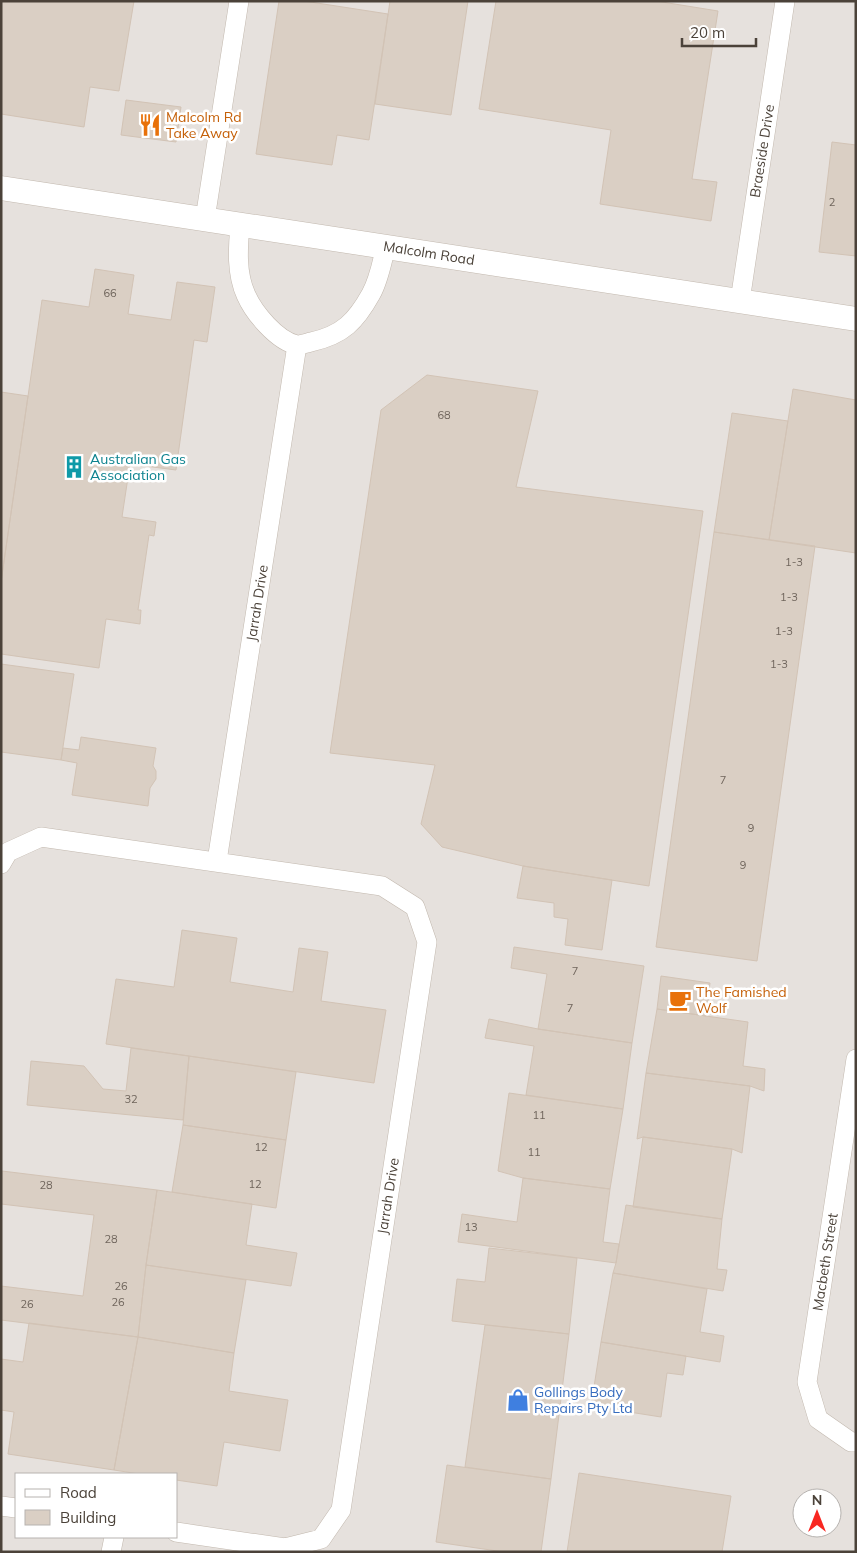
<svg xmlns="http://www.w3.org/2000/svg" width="857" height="1553" font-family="Mulish,sans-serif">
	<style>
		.industrial { fill: #e6e1dd; fill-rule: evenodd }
		.building { fill: #dacfc4; stroke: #d2c3b5 }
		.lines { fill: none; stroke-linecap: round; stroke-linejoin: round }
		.minor-casing { stroke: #c2b8ae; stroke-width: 20 }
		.tertiary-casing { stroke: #c2b8ae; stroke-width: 25 }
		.minor { stroke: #fff; stroke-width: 19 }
		.tertiary { stroke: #fff; stroke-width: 24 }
		.labels { text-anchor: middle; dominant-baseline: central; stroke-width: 5; stroke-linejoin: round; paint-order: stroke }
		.number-label { font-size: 11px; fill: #6f655c }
		.food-label { font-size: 14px; fill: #c56008; stroke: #fff; text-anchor: start }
		.street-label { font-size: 14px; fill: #4b4239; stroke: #fff }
		.culture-label { font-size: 14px; fill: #0d838f; stroke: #fff; text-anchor: start }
		.shop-label { font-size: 14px; fill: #366cbe; stroke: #fff; text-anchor: start }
	</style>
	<rect width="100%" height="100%" fill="#f6f2ec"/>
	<path class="industrial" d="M 1,1 L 856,1 L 856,1552 L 1,1552 ZM 16,1474 L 176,1474 L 176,1537 L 16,1537 ZM 802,1498 L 832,1498 L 832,1528 L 802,1528 Z"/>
	<path class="building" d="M 1,1 L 134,1 L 119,91 L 90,87 L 84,127 L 1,114 Z
		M 279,1 L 304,1 L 388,14 L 369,140 L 337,135 L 332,165 L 256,154 Z
		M 390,1 L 468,1 L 451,115 L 375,104 Z
		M 496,1 L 656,1 L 718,11 L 692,179 L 717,182 L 711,221 L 600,204 L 611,130 L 479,109 Z
		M 126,100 L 181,107 L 176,142 L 121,135 Z
		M 832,142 L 856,145 L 856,256 L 819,252 Z
		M 95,269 L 134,275 L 128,314 L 171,320 L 177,282 L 215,287 L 207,342 L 194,340 L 176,470 L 130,464 L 122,517 L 156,522 L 154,536 L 149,535 L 138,610 L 141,610 L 140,624 L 106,619 L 99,668 L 1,654 L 1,582 L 42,300 L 89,307 Z
		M 427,375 L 538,391 L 516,487 L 703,511 L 649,886 L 523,866 L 442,847 L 421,824 L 435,765 L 330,753 L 381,410 Z
		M 793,389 L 856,400 L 856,553 L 769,540 Z
		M 1,392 L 28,396 L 1,582 Z
		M 732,413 L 788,421 L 769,540 L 714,532 Z
		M 714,532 L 815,546 L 757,961 L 656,947 Z
		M 1,664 L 74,674 L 61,760 L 1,752 Z
		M 81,737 L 156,748 L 153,766 L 156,771 L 156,779 L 150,788 L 148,806 L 72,795 L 77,763 L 61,760 L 63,748 L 79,750 Z
		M 523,866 L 612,880 L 602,950 L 565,945 L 568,919 L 554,917 L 554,903 L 517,898 Z
		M 182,930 L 237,938 L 230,982 L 293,992 L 299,948 L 328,952 L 321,1001 L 386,1010 L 374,1083 L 106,1044 L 116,979 L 174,987 Z
		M 514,947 L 644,966 L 632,1043 L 538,1029 L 547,974 L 511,968 Z
		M 661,976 L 710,983 L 706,1016 L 657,1009 Z
		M 657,1009 L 748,1022 L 743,1066 L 765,1069 L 764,1091 L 750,1086 L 646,1073 Z
		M 489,1019 L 538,1029 L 632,1043 L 623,1109 L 526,1095 L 534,1046 L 485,1038 Z
		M 131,1048 L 189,1056 L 183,1120 L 27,1105 L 31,1061 L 84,1066 L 103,1089 L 126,1091 Z
		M 189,1056 L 296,1072 L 286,1140 L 183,1125 Z
		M 646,1073 L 750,1086 L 742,1153 L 732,1149 L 643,1137 L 637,1139 Z
		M 509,1093 L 623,1109 L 610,1189 L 523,1178 L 498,1171 Z
		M 183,1125 L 286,1140 L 276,1208 L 172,1192 Z
		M 643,1137 L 732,1149 L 722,1219 L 633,1207 Z
		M 2,1171 L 157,1190 L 146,1265 L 138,1337 L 1,1320 L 1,1286 L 83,1296 L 94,1215 L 1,1204 Z
		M 523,1178 L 610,1189 L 603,1242 L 619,1244 L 616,1263 L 458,1242 L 462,1214 L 517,1222 Z
		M 157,1190 L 252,1204 L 246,1245 L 297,1253 L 291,1286 L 146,1265 Z
		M 626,1205 L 722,1219 L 717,1269 L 727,1270 L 723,1291 L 613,1273 L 616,1263 Z
		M 489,1248 L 577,1258 L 569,1334 L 452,1321 L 457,1279 L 485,1282 Z
		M 146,1265 L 246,1280 L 234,1353 L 138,1337 Z
		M 613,1273 L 707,1289 L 700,1332 L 724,1336 L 720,1362 L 601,1342 Z
		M 29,1323 L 138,1337 L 114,1470 L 8,1454 L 14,1412 L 1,1410 L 1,1359 L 23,1362 Z
		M 485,1325 L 569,1334 L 551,1479 L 465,1467 Z
		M 138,1337 L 234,1353 L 229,1391 L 288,1400 L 280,1451 L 224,1442 L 217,1486 L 176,1480 L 176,1474 L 139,1474 L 114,1470 Z
		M 601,1342 L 686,1356 L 683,1375 L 667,1373 L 661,1417 L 591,1406 Z
		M 447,1465 L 551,1479 L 541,1552 L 504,1552 L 436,1542 Z
		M 579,1473 L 731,1496 L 722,1552 L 567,1552 Z"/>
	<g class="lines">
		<defs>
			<path id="minor" d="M 205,219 L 239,1
				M 240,224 C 238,248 236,273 246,295 C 254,313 277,341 297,345 C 301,345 307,343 311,342 C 343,335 356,321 371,294 C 379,280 382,262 386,246
				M 740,301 L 785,1
				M 217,861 L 297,345
				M 1,864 L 8,852 L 41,837 L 382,886 L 415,907 L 427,942 L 341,1510 L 321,1539 L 285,1548 L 176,1532
				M 856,1059 L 807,1382 L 818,1419 L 851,1442 L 856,1442
				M 1,1506 L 16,1508
				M 111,1552 L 114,1537"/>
			<path id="tertiary" d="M 1,188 L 856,319"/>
		</defs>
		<use href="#minor" class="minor-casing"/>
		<use href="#tertiary" class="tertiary-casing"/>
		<use href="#minor" class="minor"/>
		<use href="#tertiary" class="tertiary"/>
	</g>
	<defs>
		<symbol id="restaurant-bare" viewBox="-9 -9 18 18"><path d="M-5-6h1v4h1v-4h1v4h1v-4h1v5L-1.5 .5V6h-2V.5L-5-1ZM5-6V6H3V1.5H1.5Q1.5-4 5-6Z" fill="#e8710a" stroke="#fff" stroke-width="2.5" paint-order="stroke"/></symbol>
		<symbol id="building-bare" viewBox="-9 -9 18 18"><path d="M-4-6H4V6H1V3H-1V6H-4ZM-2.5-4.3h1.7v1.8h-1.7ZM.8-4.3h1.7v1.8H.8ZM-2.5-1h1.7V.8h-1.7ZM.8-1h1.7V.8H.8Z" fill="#0f9aa8" stroke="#fff" stroke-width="2.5" paint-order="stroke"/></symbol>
		<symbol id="cafe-bare" viewBox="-9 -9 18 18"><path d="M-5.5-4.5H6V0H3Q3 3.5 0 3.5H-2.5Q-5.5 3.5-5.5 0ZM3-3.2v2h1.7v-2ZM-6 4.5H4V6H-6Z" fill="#e8710a" stroke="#fff" stroke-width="2.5" paint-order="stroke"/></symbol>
		<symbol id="shop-bare" viewBox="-9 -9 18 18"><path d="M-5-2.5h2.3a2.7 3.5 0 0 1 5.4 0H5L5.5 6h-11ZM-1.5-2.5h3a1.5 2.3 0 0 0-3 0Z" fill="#3f7fe0" stroke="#fff" stroke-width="2.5" paint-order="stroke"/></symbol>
	</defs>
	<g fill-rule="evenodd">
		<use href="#restaurant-bare" x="134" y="109" width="32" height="32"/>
		<use href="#building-bare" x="58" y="451" width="32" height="32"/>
		<use href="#cafe-bare" x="664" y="984" width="32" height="32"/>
		<use href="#shop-bare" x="502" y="1384" width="32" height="32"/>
	</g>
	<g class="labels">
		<g class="number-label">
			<text x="832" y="202">2</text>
			<text x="110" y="293">66</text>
			<text x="444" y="415">68</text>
			<text x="794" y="562">1-3</text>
			<text x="789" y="597">1-3</text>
			<text x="784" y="631">1-3</text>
			<text x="779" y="664">1-3</text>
			<text x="723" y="780">7</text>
			<text x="751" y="828">9</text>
			<text x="743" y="865">9</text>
			<text x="575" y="971">7</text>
			<text x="570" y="1008">7</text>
			<text x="131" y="1099">32</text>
			<text x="539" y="1115">11</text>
			<text x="261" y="1147">12</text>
			<text x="534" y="1152">11</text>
			<text x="255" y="1184">12</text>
			<text x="46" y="1185">28</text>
			<text x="471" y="1227">13</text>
			<text x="111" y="1239">28</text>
			<text x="121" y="1286">26</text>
			<text x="118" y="1302">26</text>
			<text x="27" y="1304">26</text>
		</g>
		<g class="food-label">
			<text x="166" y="117">Malcolm Rd<tspan x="166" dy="16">Take Away</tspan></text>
			<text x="696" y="992">The Famished<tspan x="696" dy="16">Wolf</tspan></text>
		</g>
		<g class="street-label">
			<text transform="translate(762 151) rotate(-81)">Braeside Drive</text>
			<text transform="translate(429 253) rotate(9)">Malcolm Road</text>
			<text transform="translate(257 603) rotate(-81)">Jarrah Drive</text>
			<text transform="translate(388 1196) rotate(-81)">Jarrah Drive</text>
			<text transform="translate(825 1262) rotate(-81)">Macbeth Street</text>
		</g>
		<g class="culture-label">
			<text x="90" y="459">Australian Gas<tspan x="90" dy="16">Association</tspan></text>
		</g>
		<g class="shop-label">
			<text x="534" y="1392">Gollings Body<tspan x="534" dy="16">Repairs Pty Ltd</tspan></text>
		</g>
	</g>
	<rect width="857" height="1553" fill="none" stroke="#4b4239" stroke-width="5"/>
	<rect x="15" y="1473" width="162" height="65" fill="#ffffff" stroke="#b7b3b0"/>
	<rect x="25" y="1489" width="25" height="8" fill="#ffffff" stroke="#b7b3b0"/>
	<text x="60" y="1498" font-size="15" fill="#4b4239">Road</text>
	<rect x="25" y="1510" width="25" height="15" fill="#dacfc4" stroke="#b7b3b0"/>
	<text x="60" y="1523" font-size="15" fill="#4b4239">Building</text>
	<g transform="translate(817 1513)"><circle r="24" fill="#ffffff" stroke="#b7b3b0"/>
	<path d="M0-4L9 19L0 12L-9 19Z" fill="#f82721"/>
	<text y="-8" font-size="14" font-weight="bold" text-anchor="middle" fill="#4b4239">N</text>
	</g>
	<path d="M682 38v8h74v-8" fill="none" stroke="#4b4239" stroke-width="2.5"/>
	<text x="690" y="38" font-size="15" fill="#4b4239" stroke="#ffffff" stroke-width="4" paint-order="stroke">20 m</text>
</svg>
